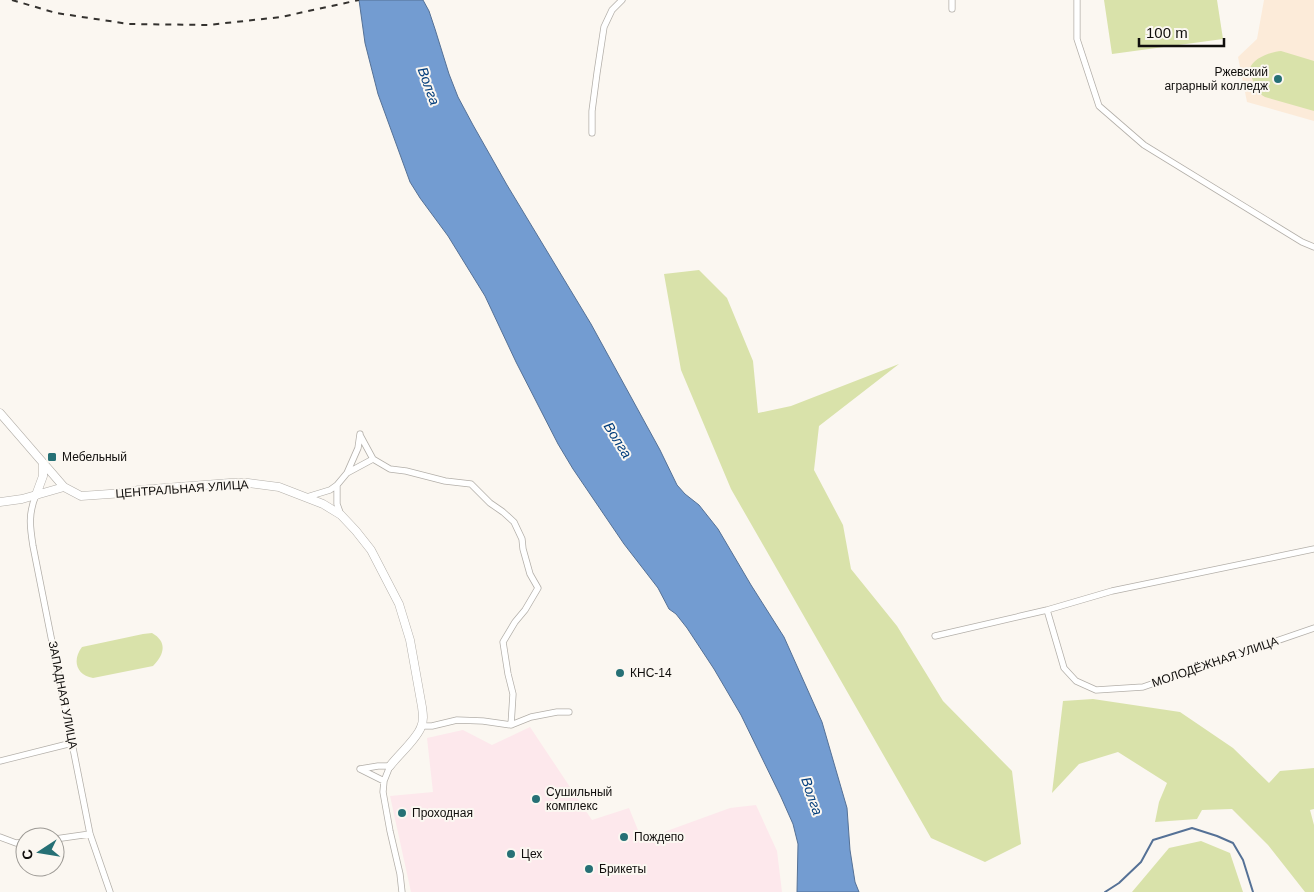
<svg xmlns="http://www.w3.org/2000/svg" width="1314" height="892" font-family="Helvetica,sans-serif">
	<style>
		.industrial { fill: #fde8ec }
		.education { fill: #fcebd9 }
		.green { fill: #d9e2aa }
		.water { fill: #739cd1; stroke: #557196 }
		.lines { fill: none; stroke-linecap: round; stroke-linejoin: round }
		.stream { stroke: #557196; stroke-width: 2 }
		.street-casing { stroke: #b3afa9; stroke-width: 7 }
		.secondary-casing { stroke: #b3afa9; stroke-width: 9 }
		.street { stroke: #fff; stroke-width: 5.5 }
		.secondary { stroke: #fff; stroke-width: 8 }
		.rail { stroke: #34322f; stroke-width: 2; stroke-dasharray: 6 6; stroke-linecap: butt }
		.poi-dot { fill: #267075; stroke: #fbf7f1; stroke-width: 2 }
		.labels { text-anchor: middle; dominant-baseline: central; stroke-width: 4; stroke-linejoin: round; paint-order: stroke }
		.poi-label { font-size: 12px; fill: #100e0c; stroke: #fbf7f1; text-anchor: start }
		.street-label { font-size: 12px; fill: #100e0c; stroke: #fbf7f1 }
		.water-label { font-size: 14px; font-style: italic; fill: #003c7b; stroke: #fbf7f1 }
	</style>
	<rect width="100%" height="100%" fill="#fbf7f1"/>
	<path class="industrial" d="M 530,727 L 592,820 L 629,808 L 642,840 L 730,808 L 756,805 L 777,851 L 782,892 L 411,892 L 390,796 L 433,792 L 427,738 L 463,730 L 492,745 Z"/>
	<path class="education" d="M 1264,0 L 1314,0 L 1314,121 L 1247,102 L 1238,57 L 1257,39 Z"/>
	<path class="green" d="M 1104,0 L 1217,0 L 1223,39 L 1112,54 Z
		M 1281,51 L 1314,61 L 1314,111 L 1265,97 C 1259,94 1258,91 1255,85 C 1253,81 1250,74 1250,69 C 1252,58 1271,52 1281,51 Z
		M 699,270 L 727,298 L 753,361 L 758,413 L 791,406 L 899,364 L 819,426 L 814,470 L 843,525 L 851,569 L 897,626 L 943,701 L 1012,771 L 1021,844 L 985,862 L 931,838 L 731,489 L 681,370 L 664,274 Z
		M 152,633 C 168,642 164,655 153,666 L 93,678 C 76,675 72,660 82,647 L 143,634 Z
		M 1093,699 L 1180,712 L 1233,748 L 1269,783 L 1280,771 L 1314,768 L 1314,809 L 1310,810 L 1314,825 L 1314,892 L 1305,892 L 1268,845 L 1232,809 L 1202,810 L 1197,819 L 1155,822 L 1159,802 L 1167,783 L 1118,752 L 1079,764 L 1052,793 L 1063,701 Z
		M 1201,841 L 1230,853 L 1243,892 L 1132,892 L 1169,848 Z"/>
	<path class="water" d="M 359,0 L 423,0 L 429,11 L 435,29 L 449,74 L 458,97 L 473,125 L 507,185 L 591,324 L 660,450 L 677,485 L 685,494 L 699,505 L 718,529 L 751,585 L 784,637 L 822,722 L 847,808 L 850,850 L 855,882 L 859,892 L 797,892 L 798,844 L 793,824 L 781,797 L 741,715 L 714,669 L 687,628 L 676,614 L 669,609 L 658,588 L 624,544 L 573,469 L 558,444 L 516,362 L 485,296 L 448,236 L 420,198 L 410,182 L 378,94 L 365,43 Z"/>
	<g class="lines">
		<path class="stream" d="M 1105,892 L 1119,883 L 1141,862 L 1153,840 L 1192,828 L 1217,836 L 1233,843 L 1243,860 L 1253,892"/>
		<defs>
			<path id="street" d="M 952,0 L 952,9
				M 1077,0 L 1077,39 L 1099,106 L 1144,145 L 1302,242 L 1314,247
				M 592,133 L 592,111 L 597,73 L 604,27 L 612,10 L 622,0
				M 360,435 L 373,459
				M 373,459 L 390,469 L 406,471 L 445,481 L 471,484 L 490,503 L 503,512 L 514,522 L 522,539 L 523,549 L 530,574 L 538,588 L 525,610 L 515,622 L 503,642 L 508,674 L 513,694 L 511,725
				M 347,473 L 358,448 L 360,434
				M 337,485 L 337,504 L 341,515
				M 36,495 C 28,514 30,527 33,546 L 90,834 L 110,892
				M 307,497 L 330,490 L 337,485 L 347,473 L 373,459
				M 1047,610 L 1064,668 L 1076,681 L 1096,690 L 1143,687 L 1314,628
				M 935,636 L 1047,610 L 1112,591 L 1314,549
				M 422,726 L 432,726 L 457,720 L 483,721 L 511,725 L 531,717 L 557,712 L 569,712
				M 0,761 L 72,743
				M 360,769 L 378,766 L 390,766 L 384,781 L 383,792 L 390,831 L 400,874 L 402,892
				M 360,769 L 384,781
				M 0,837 L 16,843 L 25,842
				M 55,839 L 90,834"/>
			<path id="secondary" d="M 0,413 L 64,487 L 81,496 L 124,493 L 139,490 L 230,483 L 248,483 L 279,487 L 323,504 L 341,515 L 356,531 L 371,550 L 399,604 L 410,640 L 422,707 C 423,714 424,721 421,727 C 417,739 398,755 390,766
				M 36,495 L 43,476 L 43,464
				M 0,502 L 22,499 L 64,487"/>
		</defs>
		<use href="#street" class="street-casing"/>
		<use href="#secondary" class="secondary-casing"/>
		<use href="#street" class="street"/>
		<use href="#secondary" class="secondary"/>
		<path class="rail" d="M 12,0 L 56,13 L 129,24 L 208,25 L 281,17 L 359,0"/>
	</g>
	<g class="poi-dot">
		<circle cx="1278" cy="79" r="5"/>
		<rect x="47" y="452" width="10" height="10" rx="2.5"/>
		<circle cx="620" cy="673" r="5"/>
		<circle cx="536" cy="799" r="5"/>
		<circle cx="402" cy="813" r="5"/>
		<circle cx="624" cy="837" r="5"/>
		<circle cx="511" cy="854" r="5"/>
		<circle cx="589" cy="869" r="5"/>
	</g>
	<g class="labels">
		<g class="poi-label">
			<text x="1268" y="72" text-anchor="end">Ржевский<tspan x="1268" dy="14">аграрный колледж</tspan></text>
			<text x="62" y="457">Мебельный</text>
			<text x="630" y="673">КНС-14</text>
			<text x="546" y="792">Сушильный<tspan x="546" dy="14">комплекс</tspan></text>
			<text x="412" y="813">Проходная</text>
			<text x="634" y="837">Пождепо</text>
			<text x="521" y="854">Цех</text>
			<text x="599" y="869">Брикеты</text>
		</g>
		<g class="street-label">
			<text transform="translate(182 489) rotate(-4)">ЦЕНТРАЛЬНАЯ УЛИЦА</text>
			<text transform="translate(1215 662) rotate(-19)">МОЛОДЁЖНАЯ УЛИЦА</text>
			<text transform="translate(63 695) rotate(79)">ЗАПАДНАЯ УЛИЦА</text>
		</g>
		<g class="water-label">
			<text transform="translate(429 86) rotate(70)">Волга</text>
			<text transform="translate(618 440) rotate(58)">Волга</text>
			<text transform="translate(812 796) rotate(71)">Волга</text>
		</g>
	</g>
	<g transform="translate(40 852) rotate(258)"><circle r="24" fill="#fbf7f1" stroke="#9d9a95"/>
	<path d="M0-4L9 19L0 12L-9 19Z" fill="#267075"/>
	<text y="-8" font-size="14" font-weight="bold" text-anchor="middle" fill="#100e0c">С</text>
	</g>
	<path d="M1139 38v8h85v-8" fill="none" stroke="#100e0c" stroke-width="2.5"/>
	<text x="1146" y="38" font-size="15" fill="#100e0c" stroke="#fbf7f1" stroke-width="4" paint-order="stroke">100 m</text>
</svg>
